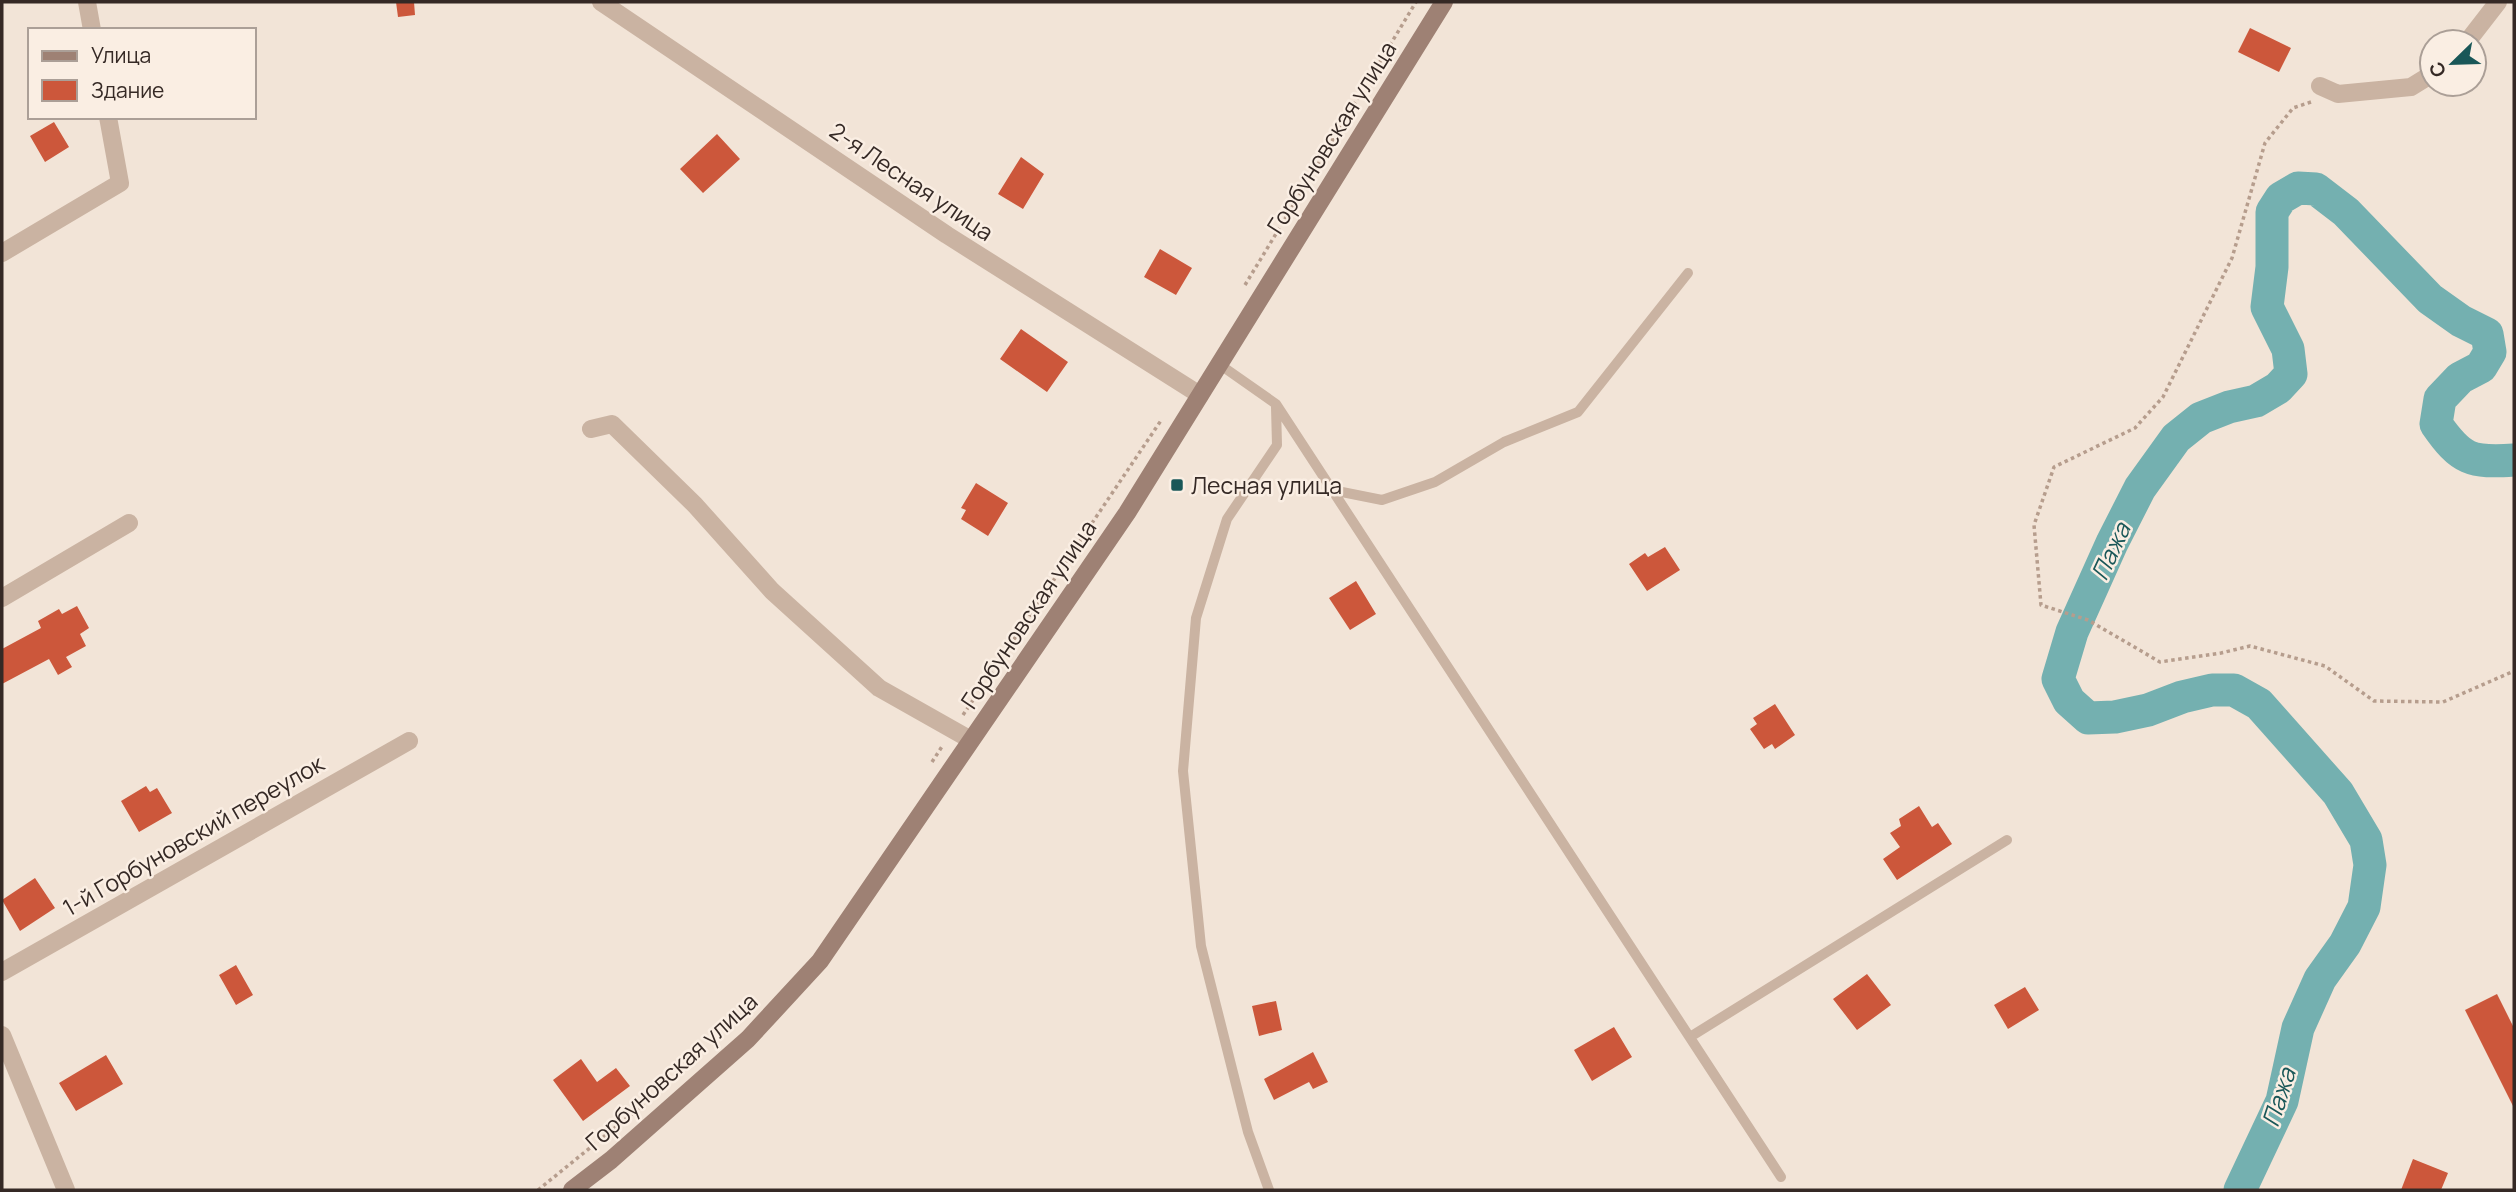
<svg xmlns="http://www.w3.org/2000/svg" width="2516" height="1192" font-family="Manrope,sans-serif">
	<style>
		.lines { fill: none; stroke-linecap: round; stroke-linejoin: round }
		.river { stroke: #74b0b0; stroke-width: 33 }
		.building { fill: #cc573b }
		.path { stroke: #b69d8d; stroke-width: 3.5; stroke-dasharray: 3.5 3.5; stroke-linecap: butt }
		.service { stroke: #cab3a2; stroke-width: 10 }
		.minor { stroke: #cab3a2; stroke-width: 18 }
		.secondary { stroke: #9e8174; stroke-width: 18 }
		.poi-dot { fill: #195758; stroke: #faeee3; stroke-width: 2.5 }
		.labels { text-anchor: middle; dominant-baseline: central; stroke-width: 5; stroke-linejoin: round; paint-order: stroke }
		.street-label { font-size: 23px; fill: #352925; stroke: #faeee3 }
		.poi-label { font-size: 23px; fill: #352925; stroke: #faeee3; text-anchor: start }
		.water-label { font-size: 24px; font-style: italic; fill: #195758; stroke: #faeee3 }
	</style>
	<rect width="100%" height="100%" fill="#f2e4d7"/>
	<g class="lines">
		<path class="river" d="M 2240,1190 L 2282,1101 L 2298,1028 L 2320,979 L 2345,944 L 2364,907 L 2370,865 L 2366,840 L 2338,793 L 2259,704 L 2234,690 L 2212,690 L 2182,697 L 2148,710 L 2115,717 L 2088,718 L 2069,701 L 2058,679 L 2072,632 L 2112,543 L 2140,488 L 2176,438 L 2201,418 L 2229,407 L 2256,401 L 2278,388 L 2291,374 L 2288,349 L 2267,307 L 2272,267 L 2272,212 L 2281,198 L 2298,188 L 2316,189 L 2346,212 L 2430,299 L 2461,321 L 2487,334 L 2490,352 L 2481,367 L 2460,378 L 2440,399 L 2436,424 C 2461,460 2471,463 2514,460"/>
	</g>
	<path class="building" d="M 396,2 L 414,2 L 415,15 L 398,17 Z
		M 2250,28 L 2291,48 L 2279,72 L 2238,52 Z
		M 54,122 L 69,147 L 45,162 L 30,136 Z
		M 717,134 L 740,159 L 703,193 L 680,169 Z
		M 1021,157 L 1044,174 L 1023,209 L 998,194 Z
		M 1160,249 L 1192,268 L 1176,295 L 1144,277 Z
		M 1021,329 L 1068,362 L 1047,392 L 1000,359 Z
		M 976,483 L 1008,503 L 988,536 L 961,519 L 966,510 L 961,508 Z
		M 1665,547 L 1680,570 L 1647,591 L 1629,564 L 1645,553 L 1648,557 Z
		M 1356,581 L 1376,614 L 1350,630 L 1329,598 Z
		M 77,606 L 89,628 L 80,634 L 86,646 L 66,657 L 72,667 L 58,675 L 49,659 L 2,684 L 2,649 L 41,628 L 38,621 L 59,609 L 62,614 Z
		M 1775,704 L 1795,735 L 1775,749 L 1772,744 L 1764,749 L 1750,729 L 1757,724 L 1753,718 Z
		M 146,786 L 150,792 L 157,788 L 172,813 L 139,832 L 121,801 Z
		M 1919,806 L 1932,827 L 1938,823 L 1952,844 L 1897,880 L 1883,859 L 1900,847 L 1890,833 L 1901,826 L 1899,819 Z
		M 35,878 L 55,908 L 20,931 L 2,900 Z
		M 236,965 L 253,995 L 236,1005 L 219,975 Z
		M 1867,974 L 1891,1005 L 1857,1030 L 1833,999 Z
		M 2025,987 L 2039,1010 L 2008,1029 L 1994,1005 Z
		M 2497,994 L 2514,1028 L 2514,1108 L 2465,1010 Z
		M 1276,1001 L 1282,1030 L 1259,1036 L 1252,1006 Z
		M 1614,1027 L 1632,1057 L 1592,1081 L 1574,1050 Z
		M 1313,1052 L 1328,1082 L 1313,1089 L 1309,1082 L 1274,1100 L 1264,1079 Z
		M 106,1055 L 123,1084 L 76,1111 L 59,1083 Z
		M 581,1059 L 597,1082 L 616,1068 L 630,1086 L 583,1121 L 553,1080 Z
		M 2413,1159 L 2448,1173 L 2441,1190 L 2401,1190 Z"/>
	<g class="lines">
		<path class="path" d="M 2311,102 L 2293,108 L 2265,143 L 2232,258 L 2163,397 L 2135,428 L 2054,467 L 2034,525 L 2041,605 L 2088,620 L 2160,662 L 2221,653 L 2250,646 L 2325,666 L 2374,701 L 2443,702 L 2514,671
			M 1245,285 L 1416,2
			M 963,715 L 1162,419
			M 932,762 L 943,745
			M 538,1190 L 649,1100"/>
		<path class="service" d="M 1219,364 L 1276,404 L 1781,1177
			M 1332,490 L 1382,500 L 1435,482 L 1504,442 L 1578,412 L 1688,273
			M 1690,1037 L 2007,840
			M 1269,1190 L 1248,1132 L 1201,946 L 1183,771 L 1196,618 L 1227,519 L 1277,445 L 1276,407"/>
		<path class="minor" d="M 87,2 L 92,30
			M 601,2 L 947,235 L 1200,395
			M 2467,42 L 2498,2
			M 2320,86 L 2338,94 L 2411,87 L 2432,74
			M 2,253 L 120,183 L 108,117
			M 591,429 L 612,424 L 695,505 L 772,591 L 879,688 L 971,740
			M 2,598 L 129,523
			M 2,972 L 409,741
			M 2,1035 L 66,1190"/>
		<path class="secondary" d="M 572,1190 L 611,1160 L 748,1039 L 820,961 L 1127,513 L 1444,2"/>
	</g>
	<rect class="poi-dot" x="1170" y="478" width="14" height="14" rx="3.5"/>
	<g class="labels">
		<g class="street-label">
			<text transform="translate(1331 137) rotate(-58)">Горбуновская улица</text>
			<text transform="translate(912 181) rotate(34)">2-я Лесная улица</text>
			<text transform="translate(1028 614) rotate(-56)">Горбуновская улица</text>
			<text transform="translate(193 835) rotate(-30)">1-й Горбуновский переулок</text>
			<text transform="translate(671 1071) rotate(-42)">Горбуновская улица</text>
		</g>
		<g class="poi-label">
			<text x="1191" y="485">Лесная улица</text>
		</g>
		<g class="water-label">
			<text transform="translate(2110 551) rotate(-65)">Пажа</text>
			<text transform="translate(2278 1097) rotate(-72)">Пажа</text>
		</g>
	</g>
	<rect width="2516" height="1192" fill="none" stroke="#352925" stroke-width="7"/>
	<rect x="28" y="28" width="228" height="91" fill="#faeee3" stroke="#ab9f97" stroke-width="2"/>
	<rect x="42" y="51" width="35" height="10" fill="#9e8174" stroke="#ab9f97" stroke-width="2"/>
	<text x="91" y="63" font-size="21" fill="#352925">Улица</text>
	<rect x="42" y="80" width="35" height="21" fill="#cc573b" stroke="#ab9f97" stroke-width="2"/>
	<text x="91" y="98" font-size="21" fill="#352925">Здание</text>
	<g transform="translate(2453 63) rotate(247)"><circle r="33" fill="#faeee3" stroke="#ab9f97" stroke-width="2"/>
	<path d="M0-5L12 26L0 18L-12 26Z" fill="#195758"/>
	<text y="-10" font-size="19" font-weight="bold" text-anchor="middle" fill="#352925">С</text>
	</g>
</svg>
